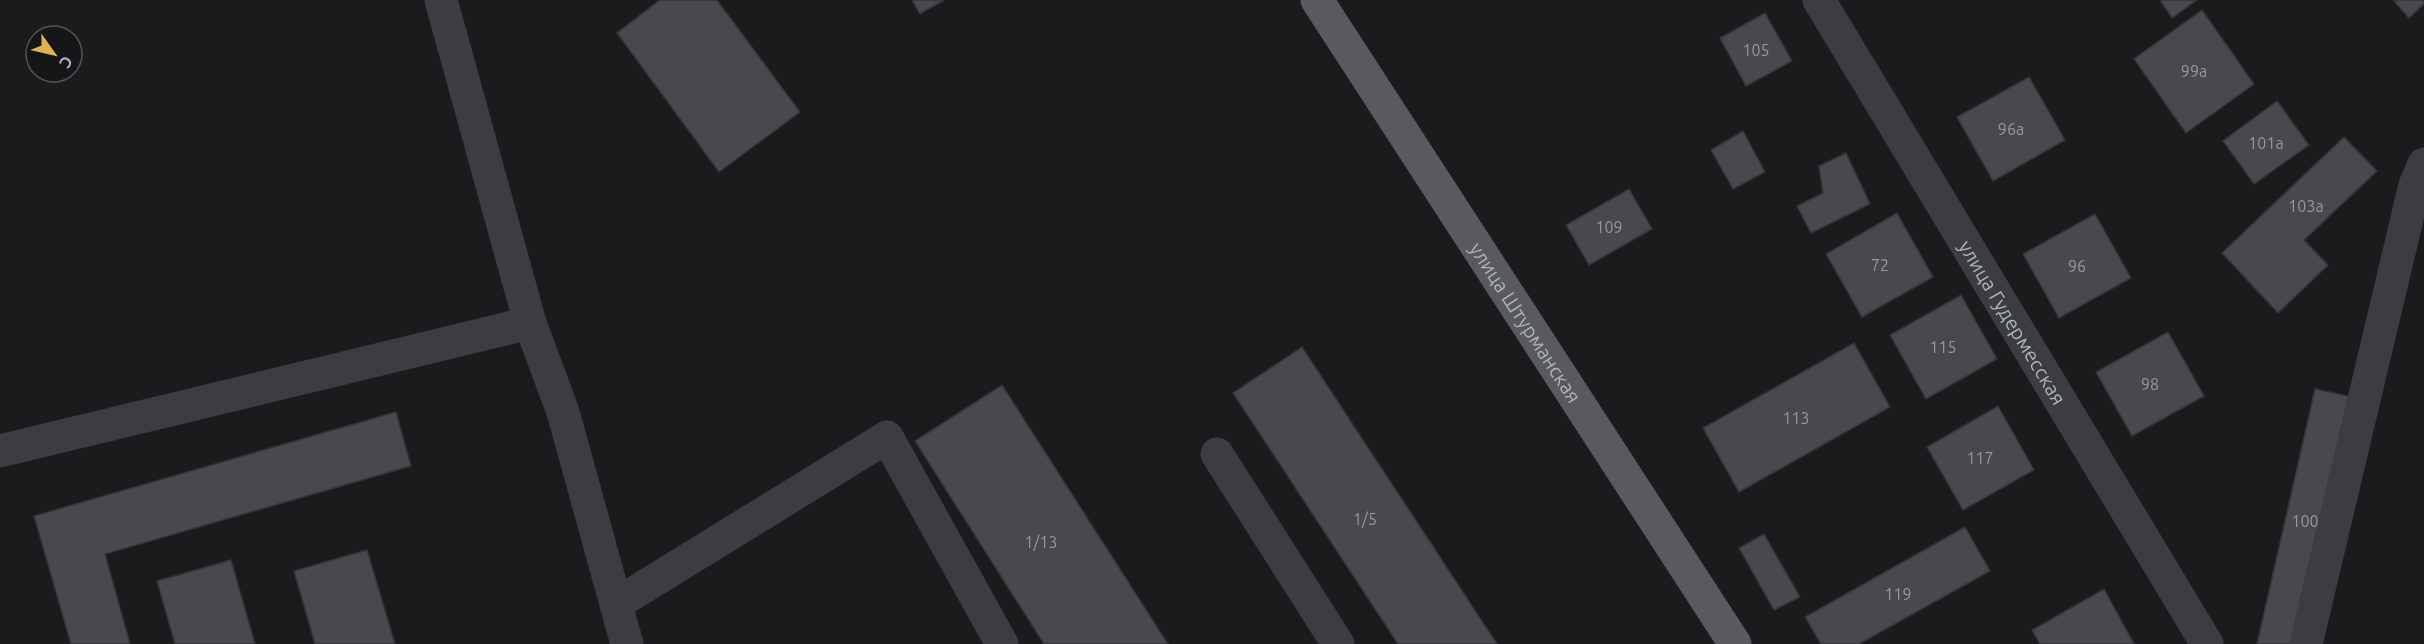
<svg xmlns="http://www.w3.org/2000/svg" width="2424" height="644" font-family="Ubuntu,sans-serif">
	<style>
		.building { fill: #48484d; stroke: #353539; stroke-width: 1.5 }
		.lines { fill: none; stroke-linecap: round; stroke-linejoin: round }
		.minor { stroke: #3c3d42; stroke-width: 33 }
		.major { stroke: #595a60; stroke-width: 33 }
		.labels { text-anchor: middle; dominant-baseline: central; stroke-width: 6; stroke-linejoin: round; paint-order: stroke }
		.number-label { font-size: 16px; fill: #9598a0 }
		.street-label { font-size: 20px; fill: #afb2bb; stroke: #161618 }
	</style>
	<rect width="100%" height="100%" fill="#1b1b1d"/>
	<path class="building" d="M 660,0 L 717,0 L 800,112 L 719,172 L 617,33 Z
		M 912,0 L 944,0 L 920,14 Z
		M 2160,0 L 2197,0 L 2172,18 Z
		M 2393,0 L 2424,0 L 2424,4 L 2409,18 Z
		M 2202,10 L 2254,84 L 2186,133 L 2134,59 Z
		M 1765,13 L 1792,61 L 1746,86 L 1720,38 Z
		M 2029,77 L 2065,140 L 1993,181 L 1957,117 Z
		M 2277,101 L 2309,145 L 2254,184 L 2223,141 Z
		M 1743,131 L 1765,172 L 1733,189 L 1711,150 Z
		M 2344,137 L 2377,171 L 2304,240 L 2328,265 L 2278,313 L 2222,253 Z
		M 1846,153 L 1870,204 L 1811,233 L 1797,206 L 1823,193 L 1819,166 Z
		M 1629,189 L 1652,229 L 1589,265 L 1566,225 Z
		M 1897,213 L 1933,277 L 1862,317 L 1826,254 Z
		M 2095,214 L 2131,278 L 2059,318 L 2023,254 Z
		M 1961,295 L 1997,359 L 1926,399 L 1890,335 Z
		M 2168,332 L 2204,396 L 2132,436 L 2096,372 Z
		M 1854,343 L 1890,407 L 1739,492 L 1703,428 Z
		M 1302,347 L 1497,644 L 1398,644 L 1233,393 Z
		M 1002,385 L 1168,644 L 1044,644 L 915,441 Z
		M 2315,389 L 2353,397 L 2296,644 L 2257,644 Z
		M 1998,406 L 2034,470 L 1963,510 L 1927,447 Z
		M 396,412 L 411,466 L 105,554 L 130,644 L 71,644 L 34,516 Z
		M 1965,527 L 1990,571 L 1859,644 L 1821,644 L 1805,617 Z
		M 1764,534 L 1800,597 L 1774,610 L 1739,548 Z
		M 367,550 L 395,644 L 315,644 L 294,571 Z
		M 231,560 L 255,644 L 175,644 L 157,581 Z
		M 2104,589 L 2134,644 L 2040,644 L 2032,630 Z"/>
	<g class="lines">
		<g class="minor">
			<path d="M 441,0 L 530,323 L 563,412 L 627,644"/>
			<path id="s1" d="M 1819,0 L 2207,644"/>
			<path d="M 0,451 L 530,323"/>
			<path d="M 1217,454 L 1338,644"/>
			<path d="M 616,604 L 887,437 L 1002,644"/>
			<path d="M 2306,644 L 2415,185 L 2424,164"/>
		</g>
		<path class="major" id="s2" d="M 1317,0 L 1735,644"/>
	</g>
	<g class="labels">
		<g class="number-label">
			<text x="1756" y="50">105</text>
			<text x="2194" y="71">99а</text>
			<text x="2011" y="129">96а</text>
			<text x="2266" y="143">101а</text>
			<text x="2306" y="206">103а</text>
			<text x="1609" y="227">109</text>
			<text x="1880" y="265">72</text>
			<text x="2077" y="266">96</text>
			<text x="1943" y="347">115</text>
			<text x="2150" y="384">98</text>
			<text x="1796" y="418">113</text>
			<text x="1980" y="458">117</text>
			<text x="1365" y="519">1/5</text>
			<text x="2305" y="521">100</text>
			<text x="1041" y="542">1/13</text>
			<text x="1898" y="594">119</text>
		</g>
		<g class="street-label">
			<text stroke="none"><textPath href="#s2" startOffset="384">улица Штурманская</textPath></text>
			<text stroke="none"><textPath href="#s1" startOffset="376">улица Гудермесская</textPath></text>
		</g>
	</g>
	<g transform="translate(54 54) rotate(124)"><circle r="28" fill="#161618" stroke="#535459" stroke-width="1.5"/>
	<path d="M0-4.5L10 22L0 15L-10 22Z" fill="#e0b350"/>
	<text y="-9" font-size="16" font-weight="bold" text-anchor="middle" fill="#afb2bb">С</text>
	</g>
</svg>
